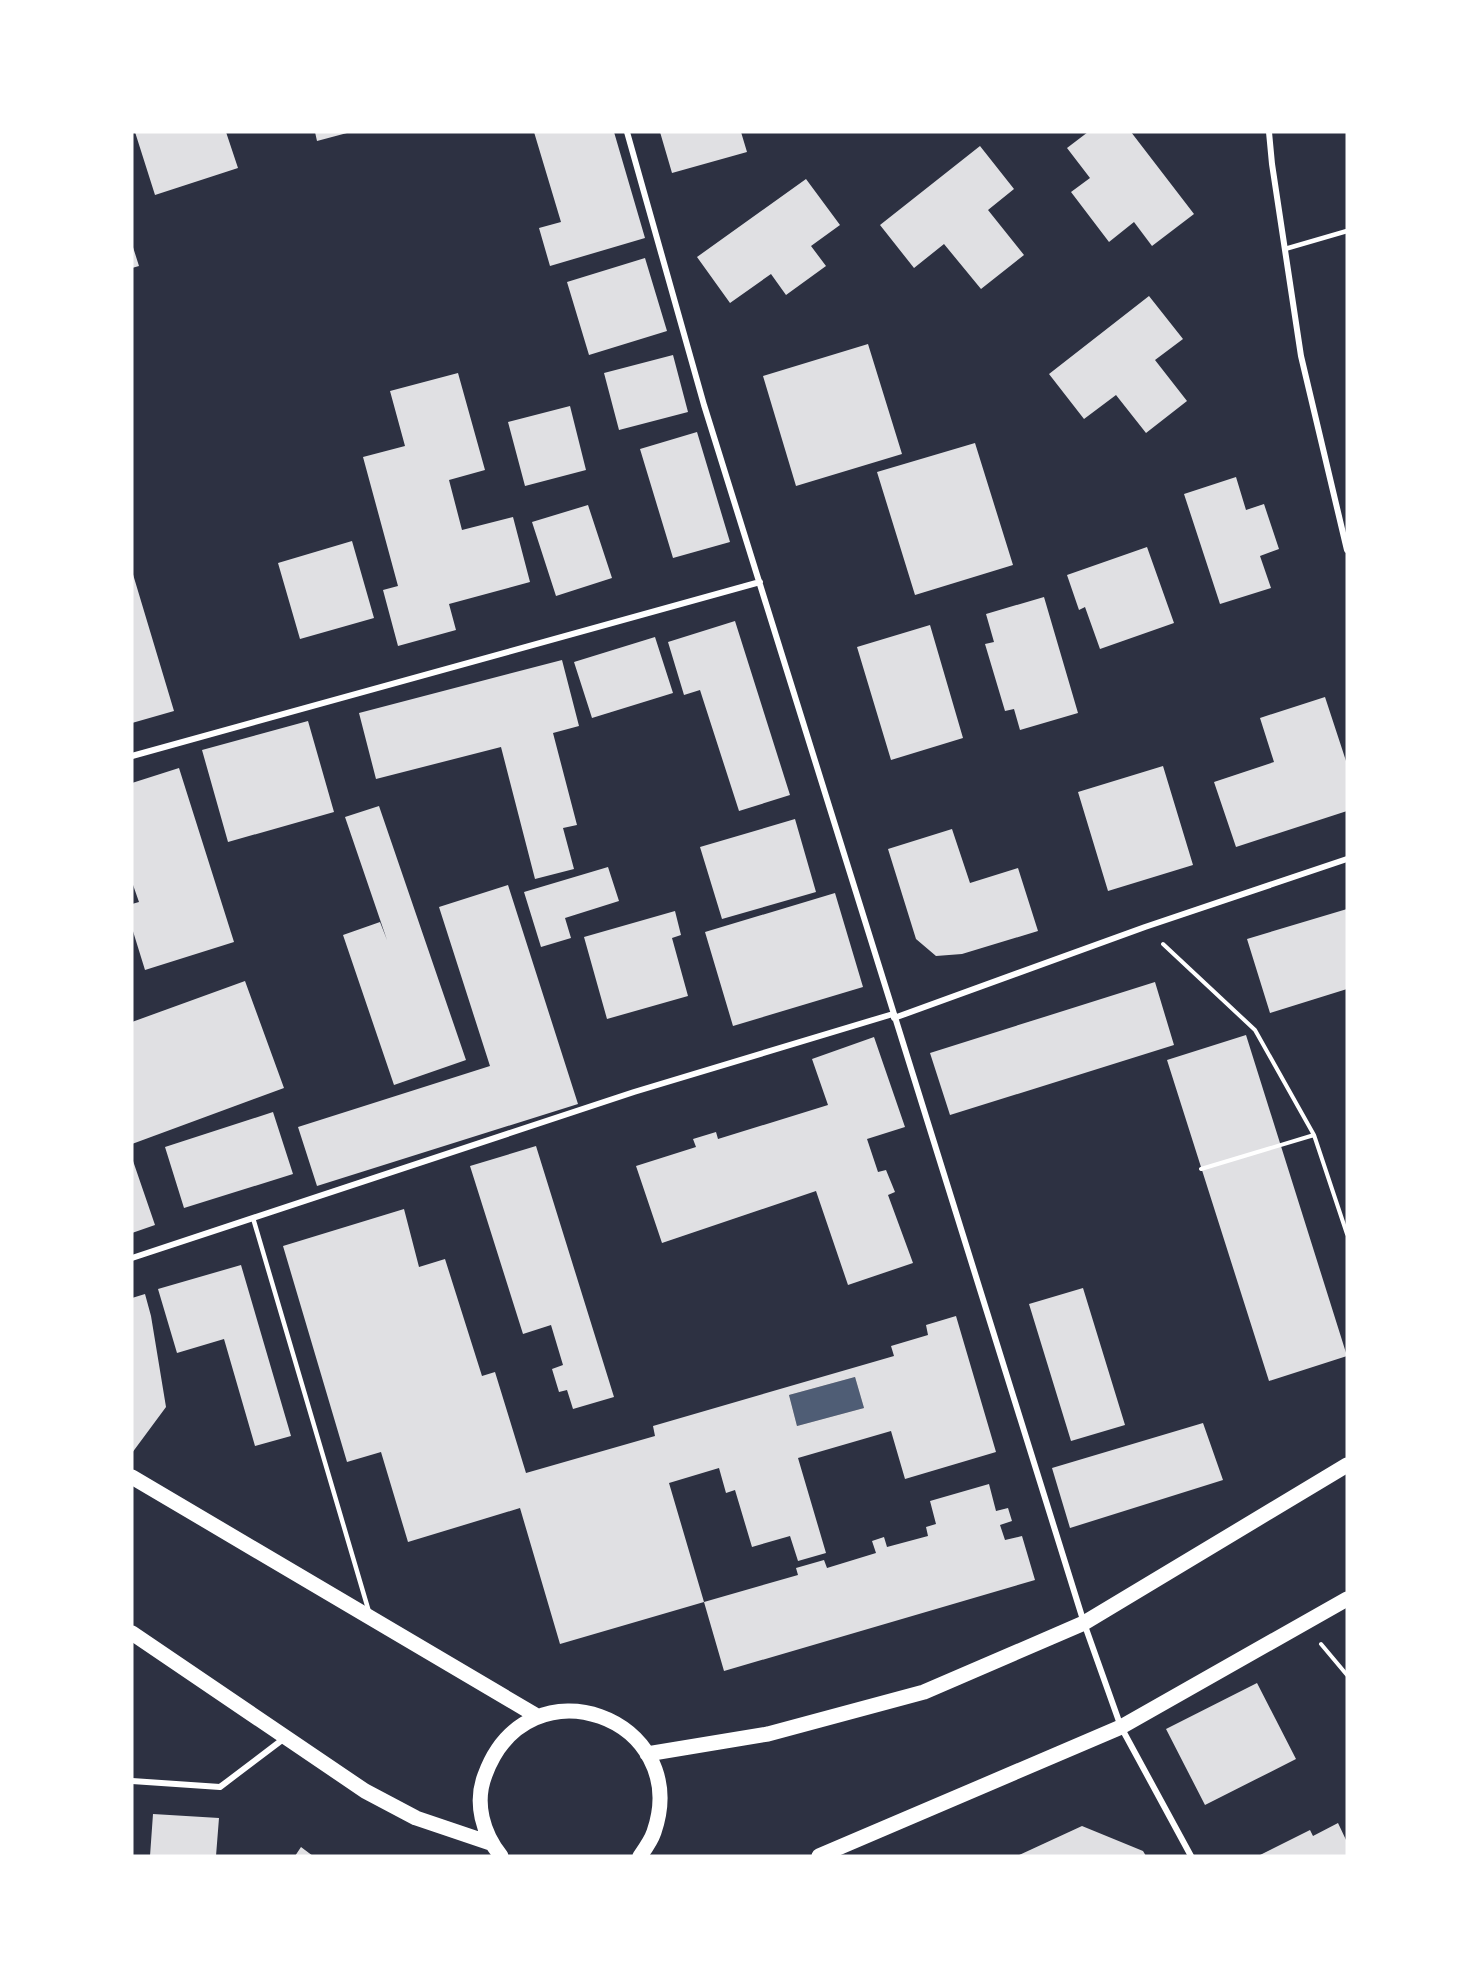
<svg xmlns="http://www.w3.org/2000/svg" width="1479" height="1988" font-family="'Noto Sans',sans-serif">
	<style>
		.water { fill: #4f5d75 }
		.building { fill: #e0e0e3; fill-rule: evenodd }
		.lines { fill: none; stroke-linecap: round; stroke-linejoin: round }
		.path { stroke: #fff; stroke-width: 4 }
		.service { stroke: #fff; stroke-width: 4.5 }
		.minor { stroke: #fff; stroke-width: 6 }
		.primary { stroke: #fff; stroke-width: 15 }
	</style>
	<rect width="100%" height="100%" fill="#2d3142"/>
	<path class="water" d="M 855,1377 L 864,1408 L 797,1426 L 789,1395 Z"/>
	<path class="building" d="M 135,132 L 226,132 L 238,168 L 155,195 Z
		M 315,132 L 347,132 L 347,133 L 317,141 Z
		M 534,132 L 614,132 L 645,238 L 550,266 L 539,228 L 561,222 Z
		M 660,132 L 741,132 L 747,152 L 672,173 Z
		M 1088,132 L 1131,132 L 1194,214 L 1152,246 L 1134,222 L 1109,242 L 1071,192 L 1090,178 L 1067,148 Z
		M 980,146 L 1014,189 L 988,210 L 1024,255 L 981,289 L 944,244 L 914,268 L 880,225 Z
		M 806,179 L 840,225 L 811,246 L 826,266 L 786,295 L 771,274 L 730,303 L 697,257 Z
		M 132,244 L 139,266 L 132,268 Z
		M 645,258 L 667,331 L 589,355 L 567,282 Z
		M 1149,296 L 1183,339 L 1155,360 L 1187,401 L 1146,433 L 1116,395 L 1084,419 L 1049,374 Z
		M 868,344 L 902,454 L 796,486 L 763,376 Z
		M 673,355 L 688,412 L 619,430 L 604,373 Z
		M 458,373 L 485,470 L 449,480 L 462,530 L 513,517 L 530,582 L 449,604 L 456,630 L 398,646 L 383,590 L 398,586 L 363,457 L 405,446 L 390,391 Z
		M 570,406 L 586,470 L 525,486 L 508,422 Z
		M 697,432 L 730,542 L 673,558 L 640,449 Z
		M 975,443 L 1013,565 L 915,595 L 877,472 Z
		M 1236,477 L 1246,510 L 1264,504 L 1279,549 L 1260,556 L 1271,588 L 1220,604 L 1184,494 Z
		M 588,505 L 612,578 L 556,596 L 532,522 Z
		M 352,541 L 374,618 L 300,639 L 278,563 Z
		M 1147,547 L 1174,623 L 1100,649 L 1085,607 L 1079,610 L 1067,575 Z
		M 132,571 L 174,711 L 132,723 Z
		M 1044,597 L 1078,713 L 1020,730 L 1014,709 L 1005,711 L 985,644 L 994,642 L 986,614 Z
		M 735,621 L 790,795 L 739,811 L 700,690 L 684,695 L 668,642 Z
		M 930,625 L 963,738 L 891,760 L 857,647 Z
		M 655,637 L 673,693 L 592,718 L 574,662 Z
		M 562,660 L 579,726 L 553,733 L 577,825 L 563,828 L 574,869 L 535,879 L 501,747 L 376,779 L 359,713 Z
		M 1325,697 L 1347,764 L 1347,811 L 1236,847 L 1214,782 L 1274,762 L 1260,718 Z
		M 308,721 L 334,812 L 228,842 L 202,750 Z
		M 1163,766 L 1193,865 L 1108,891 L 1078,792 Z
		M 179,768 L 234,942 L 145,970 L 132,928 L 132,904 L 139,902 L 132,882 L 132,783 Z
		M 379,806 L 466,1060 L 394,1085 L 343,935 L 380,922 L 387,940 L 345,817 Z
		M 795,819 L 816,892 L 722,919 L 700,847 Z
		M 952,829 L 970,883 L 1018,868 L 1038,931 L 962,954 L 936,956 L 916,939 L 888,849 Z
		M 608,867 L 619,901 L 565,918 L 571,938 L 541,947 L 524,892 Z
		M 508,885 L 578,1104 L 317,1186 L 298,1127 L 490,1066 L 439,907 Z
		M 835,893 L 863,987 L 733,1026 L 705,932 Z
		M 1347,909 L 1347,989 L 1270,1013 L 1247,939 Z
		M 675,911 L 681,935 L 672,938 L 688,996 L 607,1019 L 584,937 Z
		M 245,981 L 284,1088 L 132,1144 L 132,1022 Z
		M 1155,982 L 1174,1045 L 950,1115 L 930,1053 Z
		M 1246,1035 L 1347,1356 L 1269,1381 L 1167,1060 Z
		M 874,1037 L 905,1127 L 867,1139 L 878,1172 L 886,1170 L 895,1192 L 888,1195 L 913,1263 L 848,1285 L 816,1191 L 662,1243 L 636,1166 L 696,1147 L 693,1139 L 716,1132 L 718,1139 L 828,1105 L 812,1059 Z
		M 273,1112 L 293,1174 L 184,1208 L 165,1147 Z
		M 536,1146 L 614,1397 L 573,1409 L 567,1390 L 559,1392 L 552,1369 L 563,1365 L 551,1325 L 523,1334 L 470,1166 Z
		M 132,1158 L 155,1225 L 132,1233 Z
		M 404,1209 L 419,1267 L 445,1259 L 482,1376 L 495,1372 L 526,1473 L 655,1436 L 653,1426 L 894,1356 L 891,1346 L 928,1335 L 926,1325 L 956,1316 L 996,1452 L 905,1479 L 891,1431 L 798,1458 L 826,1553 L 798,1561 L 790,1536 L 752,1547 L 735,1490 L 726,1493 L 719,1468 L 669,1483 L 704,1602 L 560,1644 L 520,1508 L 408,1542 L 381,1452 L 347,1462 L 283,1246 ZM 855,1377 L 864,1408 L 797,1426 L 789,1395 Z
		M 241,1265 L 291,1436 L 255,1446 L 224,1339 L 177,1353 L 158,1289 Z
		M 1083,1288 L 1125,1425 L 1071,1441 L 1029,1304 Z
		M 145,1294 L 151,1316 L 166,1407 L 132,1453 L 132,1298 Z
		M 1203,1423 L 1223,1480 L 1070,1528 L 1052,1468 Z
		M 989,1484 L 996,1511 L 1008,1508 L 1012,1521 L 1000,1525 L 1005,1540 L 1022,1536 L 1035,1580 L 724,1671 L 704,1602 L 798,1575 L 796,1568 L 824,1560 L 827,1568 L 876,1553 L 872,1541 L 884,1537 L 887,1547 L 928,1536 L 926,1527 L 936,1524 L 930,1501 Z
		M 1257,1683 L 1296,1759 L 1205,1805 L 1166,1729 Z
		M 153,1814 L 219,1818 L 216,1856 L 150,1856 Z
		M 1338,1823 L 1347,1842 L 1347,1856 L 1258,1856 L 1310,1830 L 1313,1836 Z
		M 1082,1826 L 1143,1851 L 1146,1856 L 1017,1856 Z
		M 301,1847 L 313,1856 L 295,1856 Z"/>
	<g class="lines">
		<path class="path" d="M 1163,944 L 1255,1030 L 1314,1135 L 1347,1234
			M 1201,1169 L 1314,1135
			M 1321,1644 L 1347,1675"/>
		<path class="service" d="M 1285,249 L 1347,231
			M 253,1218 L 369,1612"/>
		<path class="minor" d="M 627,132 L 704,405 L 1084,1623 L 1121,1727 L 1191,1856
			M 1269,132 L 1272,164 L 1301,356 L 1347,550
			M 132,756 L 760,582
			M 894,1018 L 1145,927 L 1347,859
			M 132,1258 L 634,1092 L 893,1014
			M 132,1781 L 220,1787 L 286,1737"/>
		<path class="primary" d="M 132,1477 L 537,1716
			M 132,1633 L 365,1791 L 416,1818 L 490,1843
			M 647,1754 L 768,1734 L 924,1692 L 1084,1623 L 1347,1465
			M 501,1856 C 483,1834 474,1803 485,1775 C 528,1657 693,1718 654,1832 C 651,1841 645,1849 640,1856
			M 819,1856 L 1121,1727 L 1347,1599"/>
	</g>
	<rect width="1479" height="1988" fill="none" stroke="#ffffff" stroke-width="267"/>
</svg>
